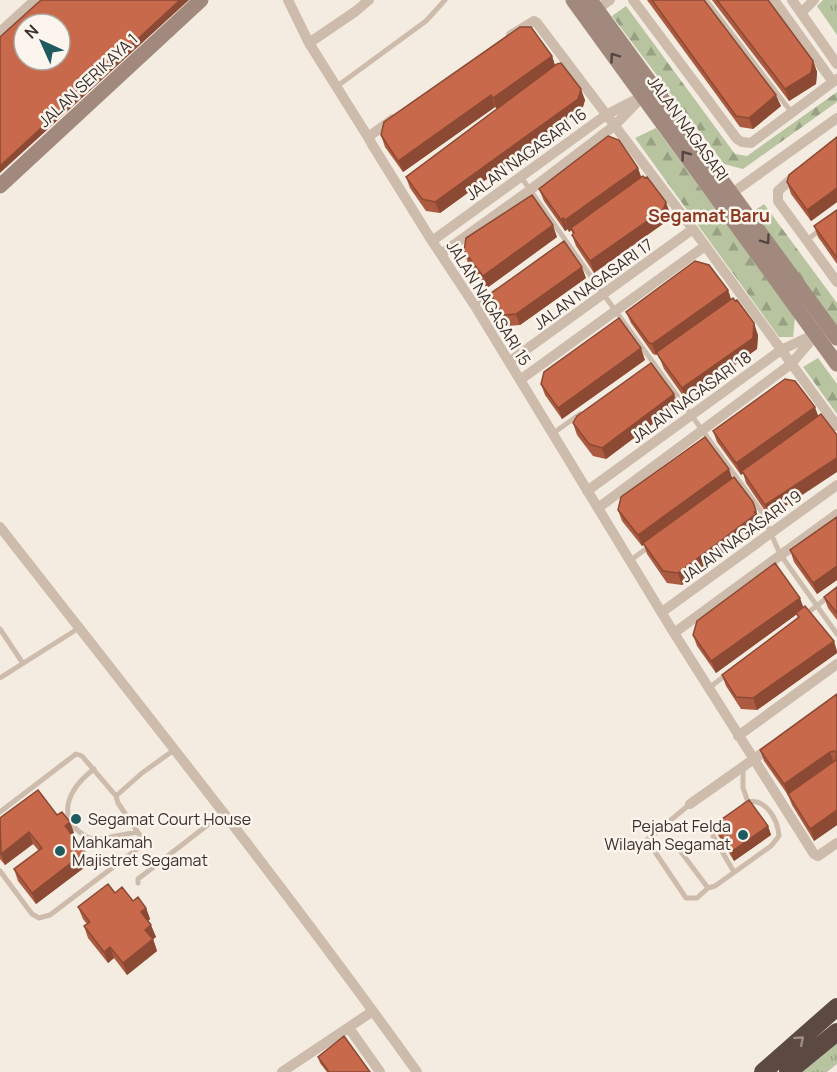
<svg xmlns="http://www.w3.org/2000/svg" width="837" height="1072" font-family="Manrope,sans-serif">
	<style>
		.grass { fill: url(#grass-tufts) }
		.forest { fill: url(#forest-firs) }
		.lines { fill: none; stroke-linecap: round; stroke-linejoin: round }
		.lane { stroke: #cdbbac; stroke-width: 5 }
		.street { stroke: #cdbbac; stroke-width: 10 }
		.secondary { stroke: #a18a7d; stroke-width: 15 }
		.highway { stroke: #5c4a42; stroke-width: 18 }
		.wall { fill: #ac5a40 }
		.shaded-wall { fill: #8c4a34 }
		.building { fill: #c8694b; stroke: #8c4a34; stroke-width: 1.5; fill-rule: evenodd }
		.oneway { stroke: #544640 }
		.oneway2 { stroke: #9c8e87 }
		.poi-dot { fill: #1f5a5e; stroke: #fbf5ee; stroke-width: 2 }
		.labels { text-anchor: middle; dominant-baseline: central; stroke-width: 5; stroke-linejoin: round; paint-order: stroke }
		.street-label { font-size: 16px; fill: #3b302b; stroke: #fbf5ee }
		.poi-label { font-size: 16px; fill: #3b302b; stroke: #fbf5ee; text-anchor: start }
		.neighbourhood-label { font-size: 18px; font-weight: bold; fill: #8c3b22; stroke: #fbf5ee }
	</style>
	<defs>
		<pattern id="grass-tufts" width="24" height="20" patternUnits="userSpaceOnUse" patternTransform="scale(1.5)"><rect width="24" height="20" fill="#b8c4a0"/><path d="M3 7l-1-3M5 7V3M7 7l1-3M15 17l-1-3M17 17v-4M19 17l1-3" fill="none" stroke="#97a083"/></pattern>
		<pattern id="forest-firs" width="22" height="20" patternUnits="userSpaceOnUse" patternTransform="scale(1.5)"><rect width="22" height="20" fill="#b8c4a0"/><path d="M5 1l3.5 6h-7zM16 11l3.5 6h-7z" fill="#97a083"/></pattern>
	</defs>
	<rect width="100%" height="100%" fill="#f4ebe1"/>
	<path class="grass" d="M 823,0 L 837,0 L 837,35 L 817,6 Z
		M 837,1042 L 837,1064 L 827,1072 L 801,1072 Z"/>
	<path class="forest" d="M 626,6 L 735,154 L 747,156 L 837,92 L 837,102 L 743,169 L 724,164 L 612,16 Z
		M 656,128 L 795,318 L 793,337 L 779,337 L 635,138 Z
		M 764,204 L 837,303 L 837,332 L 751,213 Z
		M 818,358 L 837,384 L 837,414 L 803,367 Z"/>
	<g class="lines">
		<path class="lane" d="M 706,0 L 792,113
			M 336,87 L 426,21 L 445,0
			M 521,177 L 604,295 L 761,511 L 780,554 L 837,634
			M 807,240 L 821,229
			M 475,306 L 496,291
			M 552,434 L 580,414
			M 631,560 L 651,545
			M 806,614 L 837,590
			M 0,629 L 22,662
			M 0,678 L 79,628
			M 709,688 L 727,674
			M 743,768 L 743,788 L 748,802 L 745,804
			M 94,769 C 68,789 53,819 89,838 L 101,839 L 137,832
			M 690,804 L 647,840 L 686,898 L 697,898 L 708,888
			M 0,812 L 76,754 L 82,756 L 116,796
			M 720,821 L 714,827 L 713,836 L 734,872
			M 675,844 L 708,888 L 715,886 L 771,846 L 779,836 C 778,820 766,798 748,802
			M 0,871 L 32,914 L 39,918 L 50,915 L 141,846 L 143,840 L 118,803 L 116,796 L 142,773 L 174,750
			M 138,883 L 138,879 L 223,813"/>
		<path class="street" d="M 288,0 L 309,43 L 368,137
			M 633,0 L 737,139 L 742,142 L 751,143 L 837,79
			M 774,0 L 833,82
			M 792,0 L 837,64
			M 593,12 L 610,0
			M 801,13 L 814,0
			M 0,32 L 35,0
			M 511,35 L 534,21 L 537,23 L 693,229 L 837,426
			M 309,43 L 356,11 L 369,0
			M 393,119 L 368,137 L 373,146 L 432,241 L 475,306 L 674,633 L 814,854 L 818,856 L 837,843
			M 798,173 L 778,191 L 778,201 L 837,282
			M 728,196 L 837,118
			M 432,241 L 606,115 L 633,101
			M 441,254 L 530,190 L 614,126 L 648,91
			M 509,362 L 693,229
			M 520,380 L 705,246
			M 587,491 L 781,350 L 813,335
			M 598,508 L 791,364 L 820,330
			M 0,527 C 141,707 284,886 417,1072
			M 662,612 L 837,485
			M 674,633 L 837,514
			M 738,736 L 837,664
			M 690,804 L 771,747
			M 349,1028 L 380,1072
			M 282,1072 L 373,1011"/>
		<path class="secondary" d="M 573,0 L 837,364
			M 590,0 L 837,338
			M 0,186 L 201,0"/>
		<path class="highway" d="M 763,1072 L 837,1007
			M 788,1072 L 837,1032"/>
	</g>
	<path class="wall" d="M 647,0 L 704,0 L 781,106 L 753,129 L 740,127 Z
		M 712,0 L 768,0 L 813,61 L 817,72 L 816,84 L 789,101 Z
		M 552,56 L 555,66 L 585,100 L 582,110 L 440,213 L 426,211 L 410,188 L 406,177 L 497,109 L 495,107 L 403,172 L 385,147 L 381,135 Z
		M 837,137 L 837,202 L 811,221 L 791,194 L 787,182 Z
		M 641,177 L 670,213 L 667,221 L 594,273 L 576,246 L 572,235 L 573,234 L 571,230 L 569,232 L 568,229 L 565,231 L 544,201 L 539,189 Z
		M 837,210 L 837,264 L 818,237 L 814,226 Z
		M 557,237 L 487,288 L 468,263 L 464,251 Z
		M 586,278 L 520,325 L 508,326 L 494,306 L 490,294 Z
		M 728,290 L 731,300 L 758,335 L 757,349 L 686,400 L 664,369 L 658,354 L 656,355 L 653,354 L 631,323 L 626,312 Z
		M 645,360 L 562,419 L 545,395 L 541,384 Z
		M 785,379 L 769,517 L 746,483 L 743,473 L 741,475 L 717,442 L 713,431 Z
		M 678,405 L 606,459 L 593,456 L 577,435 L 573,423 Z
		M 732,478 L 761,522 L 759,523 L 760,525 L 682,585 L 667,583 L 647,554 L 644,545 L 642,546 L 622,521 L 618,510 Z
		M 837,517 L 837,580 L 817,594 L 794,562 L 790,550 Z
		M 837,587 L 837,620 L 828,608 L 824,597 Z
		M 803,607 L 837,651 L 837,653 L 757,710 L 741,709 L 726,686 L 722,675 L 798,618 L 797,614 L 716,673 L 697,646 L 693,635 Z
		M 837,694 L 837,825 L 814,841 L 792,805 L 788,795 L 764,761 L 760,750 Z
		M 57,815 L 70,822 L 74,833 L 72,835 L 85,852 L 89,864 L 36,904 L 18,881 L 14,869 L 39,851 L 33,844 L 5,865 L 0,859 L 0,818 Z
		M 715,826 L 768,826 L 771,835 L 734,861 L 718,835 Z
		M 115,893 L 146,908 L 150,919 L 148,921 L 156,937 L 153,939 L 157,951 L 127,975 L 114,958 L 108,963 L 88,938 L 84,926 L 87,924 L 83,919 L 78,907 Z
		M 318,1057 L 370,1072 L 327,1072 L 320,1063 Z"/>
	<path class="shaded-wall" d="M 180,0 L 189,0 L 0,173 L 0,166 Z
		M 552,56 L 556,68 L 497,110 L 493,98 Z
		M 813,61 L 817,72 L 816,84 L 789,101 L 785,89 Z
		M 581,89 L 585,100 L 582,110 L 440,213 L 435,202 Z
		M 491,95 L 495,107 L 403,172 L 398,161 Z
		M 776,95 L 781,106 L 753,129 L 749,118 Z
		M 638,168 L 642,179 L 569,232 L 565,220 Z
		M 837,188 L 837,202 L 811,221 L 807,210 Z
		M 666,202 L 670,213 L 667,221 L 594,273 L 590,261 Z
		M 563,218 L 568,229 L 565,231 L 561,220 Z
		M 553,225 L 557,237 L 487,288 L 483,276 Z
		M 582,267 L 586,278 L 520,325 L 516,314 Z
		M 728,290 L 732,302 L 656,355 L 652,344 Z
		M 754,323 L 758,335 L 757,349 L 686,400 L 682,388 Z
		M 641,348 L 645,360 L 562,419 L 558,408 Z
		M 674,394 L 678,405 L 606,459 L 602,448 Z
		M 815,407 L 819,418 L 741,475 L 736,463 Z
		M 837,458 L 837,472 L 769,517 L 765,505 Z
		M 729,469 L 733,480 L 642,546 L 638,535 Z
		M 756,511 L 761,522 L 759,523 L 760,525 L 682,585 L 678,573 Z
		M 837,566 L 837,580 L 817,594 L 813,583 Z
		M 800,598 L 804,609 L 716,673 L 711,661 Z
		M 834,641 L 837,651 L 837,653 L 757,710 L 753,698 Z
		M 830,752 L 834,763 L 788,796 L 784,784 Z
		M 837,810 L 837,825 L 814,841 L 810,829 Z
		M 70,822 L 74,833 L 69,837 L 65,826 Z
		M 768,826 L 771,835 L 734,861 L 731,852 Z
		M 29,832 L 33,844 L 5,865 L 1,854 Z
		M 85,852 L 89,864 L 36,904 L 32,893 Z
		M 146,908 L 150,919 L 145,924 L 141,912 Z
		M 151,925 L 156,937 L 153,939 L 157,951 L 127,975 L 123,963 L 145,930 Z
		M 110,947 L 114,958 L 108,963 L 104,952 Z"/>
	<path class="building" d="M 41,0 L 180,0 L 0,166 L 0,37 ZM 24,24 L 60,24 L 60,60 L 24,60 Z
		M 652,0 L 704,0 L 776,95 L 749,118 L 736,116 Z
		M 717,0 L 768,0 L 813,61 L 811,73 L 785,89 Z
		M 520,27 L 531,27 L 552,56 L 493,98 L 491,95 L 398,161 L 381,135 L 384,122 Z
		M 561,63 L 581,89 L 578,99 L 435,202 L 422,199 L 406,177 L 557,64 Z
		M 608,136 L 619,140 L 638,168 L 565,220 L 563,218 L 561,220 L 539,189 Z
		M 837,137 L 837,188 L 807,210 L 787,182 L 789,175 Z
		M 643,176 L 645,178 L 647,177 L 666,202 L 663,210 L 590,261 L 572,235 L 574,233 L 571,228 Z
		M 532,195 L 553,225 L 483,276 L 464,251 L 466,238 Z
		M 837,210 L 837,258 L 814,226 Z
		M 564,241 L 582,267 L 516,314 L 504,315 L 490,294 Z
		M 695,261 L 709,265 L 728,290 L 652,344 L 649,343 L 626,312 Z
		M 733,298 L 735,301 L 737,300 L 754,323 L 753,338 L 682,388 L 659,357 L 657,352 Z
		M 619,318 L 641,348 L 558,408 L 541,384 L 544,372 Z
		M 651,363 L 674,394 L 602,448 L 589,444 L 573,423 L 577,416 Z
		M 785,379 L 795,381 L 815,407 L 736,463 L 713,431 Z
		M 821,414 L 837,435 L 837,458 L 765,505 L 742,471 Z
		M 705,437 L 729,469 L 638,535 L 618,510 L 621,497 Z
		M 734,477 L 753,502 L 756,511 L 754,512 L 756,514 L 678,573 L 663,571 L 643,543 Z
		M 837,517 L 837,566 L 813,583 L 790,550 Z
		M 775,563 L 800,598 L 711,661 L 693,635 L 697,621 Z
		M 837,587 L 837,613 L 824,597 Z
		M 805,606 L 834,641 L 753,698 L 736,697 L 722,675 L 799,617 L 796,613 Z
		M 837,694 L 837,753 L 834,751 L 830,752 L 784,784 L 760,750 Z
		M 837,754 L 837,810 L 810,829 L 788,794 L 836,760 Z
		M 38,790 L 57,815 L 62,812 L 70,822 L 65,826 L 85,852 L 32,893 L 14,869 L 42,848 L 29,832 L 1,854 L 0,818 Z
		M 749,800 L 768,826 L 731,852 L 715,826 L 715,824 Z
		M 108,884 L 115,893 L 122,887 L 133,901 L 138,897 L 146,908 L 141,912 L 151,925 L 145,930 L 153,939 L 123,963 L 110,947 L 104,952 L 84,926 L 90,922 L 78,907 Z
		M 344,1036 L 370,1072 L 329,1072 L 318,1057 Z"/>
	<defs><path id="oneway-chevron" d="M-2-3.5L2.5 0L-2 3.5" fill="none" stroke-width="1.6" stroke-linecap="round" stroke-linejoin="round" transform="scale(1.5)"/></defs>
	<g class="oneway">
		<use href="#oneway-chevron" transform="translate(614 57) rotate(-126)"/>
		<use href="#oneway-chevron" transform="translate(685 155) rotate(-127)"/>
		<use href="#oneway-chevron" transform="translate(766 240) rotate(54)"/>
	</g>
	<use class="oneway2" href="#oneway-chevron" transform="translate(800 1040) rotate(-41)"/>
	<g class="poi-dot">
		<circle cx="76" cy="819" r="6"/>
		<circle cx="743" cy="835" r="6"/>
		<circle cx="60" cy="851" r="6"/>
	</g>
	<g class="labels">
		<g class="street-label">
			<text transform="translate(88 80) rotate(-43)">JALAN SERIKAYA 1</text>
			<text transform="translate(688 128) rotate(54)">JALAN NAGASARI</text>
			<text transform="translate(526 154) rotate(-36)">JALAN NAGASARI 16</text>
			<text transform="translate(593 284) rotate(-36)">JALAN NAGASARI 17</text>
			<text transform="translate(489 303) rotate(58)">JALAN NAGASARI 15</text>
			<text transform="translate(691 397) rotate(-36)">JALAN NAGASARI 18</text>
			<text transform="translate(741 536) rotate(-36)">JALAN NAGASARI 19</text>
		</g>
		<g class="poi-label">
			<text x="88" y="819">Segamat Court House</text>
			<text x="731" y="826" text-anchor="end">Pejabat Felda<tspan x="731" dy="18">Wilayah Segamat</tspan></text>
			<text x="72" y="842">Mahkamah<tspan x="72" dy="18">Majistret Segamat</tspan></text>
		</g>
		<g class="neighbourhood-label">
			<text x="709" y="215">Segamat Baru</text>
		</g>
	</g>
	<g transform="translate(42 42) rotate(315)"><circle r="28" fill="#fbf5ee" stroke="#aea6a0" stroke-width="1.5"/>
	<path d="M0-4.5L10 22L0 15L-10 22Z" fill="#1f5a5e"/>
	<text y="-9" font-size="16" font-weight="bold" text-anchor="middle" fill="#3b302b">N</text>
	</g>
</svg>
